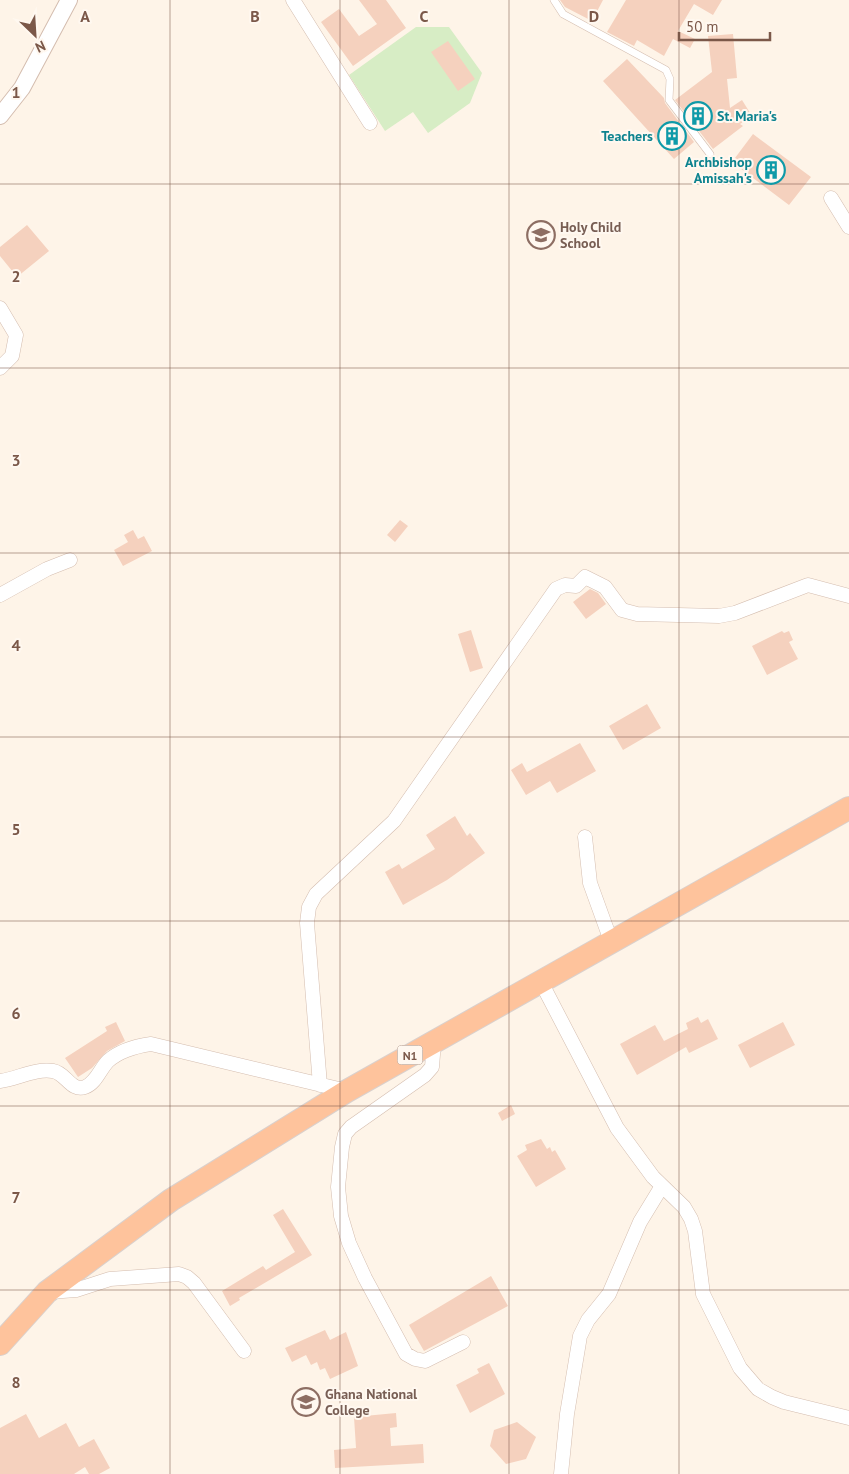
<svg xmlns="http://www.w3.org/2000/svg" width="849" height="1474" font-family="'PT Sans',sans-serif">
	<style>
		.grass { fill: #d7edc5 }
		.building { fill: #f5d1be }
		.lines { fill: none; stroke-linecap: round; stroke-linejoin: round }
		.service-casing { stroke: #d4bdaf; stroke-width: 8 }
		.minor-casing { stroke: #d4bdaf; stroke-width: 15 }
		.tertiary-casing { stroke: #d4bdaf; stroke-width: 18 }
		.trunk-casing { stroke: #dad0cc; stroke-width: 24 }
		.service { stroke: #fff; stroke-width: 7 }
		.minor { stroke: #fff; stroke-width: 14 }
		.tertiary { stroke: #fff; stroke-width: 16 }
		.trunk { stroke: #fec39c; stroke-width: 22 }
		.grid { fill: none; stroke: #7b5849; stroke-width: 1; stroke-opacity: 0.55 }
		.labels { text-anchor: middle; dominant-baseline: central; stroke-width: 4; stroke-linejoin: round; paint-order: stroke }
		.shield { fill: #fff8f0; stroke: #a3887b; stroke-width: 1 }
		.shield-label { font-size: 12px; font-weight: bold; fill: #7b5849 }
		.culture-label { font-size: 14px; font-weight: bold; fill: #0d838f; stroke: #fff8f0; text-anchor: end }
		.education-label { font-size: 14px; font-weight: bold; fill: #785e54; stroke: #fff8f0; text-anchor: start }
		.grid-label { font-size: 16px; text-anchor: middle; font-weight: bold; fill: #7b5849; stroke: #fff8f0; stroke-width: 4; stroke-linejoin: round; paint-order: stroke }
	</style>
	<rect width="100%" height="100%" fill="#fef4e8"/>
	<path class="grass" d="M 416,27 L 449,27 L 482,73 L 470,103 L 428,133 L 413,112 L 385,131 L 349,75 Z"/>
	<path class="building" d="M 359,0 L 386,0 L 406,28 L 353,66 L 321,22 L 339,9 L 359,36 L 377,24 Z
		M 560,0 L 603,0 L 592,21 L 565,7 Z
		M 626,0 L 722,0 L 713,15 L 694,4 L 678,31 L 695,39 L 690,48 L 673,39 L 664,56 L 637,40 L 634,46 L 607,32 Z
		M 733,34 L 737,78 L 727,79 L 730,108 L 742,100 L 752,116 L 740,124 L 743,126 L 713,149 L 675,100 L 712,72 L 708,36 Z
		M 448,41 L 475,79 L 458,91 L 431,52 Z
		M 627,59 L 664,98 L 665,103 L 694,142 L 674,159 L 603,81 Z
		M 753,134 L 811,177 L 789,205 L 732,162 Z
		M 27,225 L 49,251 L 17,277 L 0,256 L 0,247 Z
		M 400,520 L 408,526 L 395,542 L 387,535 Z
		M 133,530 L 138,539 L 144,536 L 152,551 L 123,566 L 114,550 L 128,542 L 124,535 Z
		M 590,589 L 598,593 L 606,604 L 586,619 L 573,602 Z
		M 471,630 L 483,668 L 470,672 L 458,634 Z
		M 782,631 L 784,633 L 789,631 L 793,640 L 789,642 L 798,659 L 767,675 L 752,646 Z
		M 647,704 L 661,728 L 623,750 L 609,726 Z
		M 580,743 L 596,771 L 557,793 L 550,781 L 526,795 L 511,770 L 522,763 L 527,772 Z
		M 455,816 L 467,836 L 470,833 L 485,853 L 447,880 L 403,905 L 385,872 L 399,864 L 402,869 L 435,849 L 426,835 Z
		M 698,1017 L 701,1023 L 708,1019 L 718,1039 L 689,1053 L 686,1047 L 637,1075 L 620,1044 L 655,1025 L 664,1041 L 688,1029 L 686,1023 Z
		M 116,1022 L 125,1041 L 107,1051 L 92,1068 L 78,1077 L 65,1058 L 107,1031 L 105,1027 Z
		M 783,1022 L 795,1045 L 750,1068 L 738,1045 Z
		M 511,1105 L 515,1114 L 502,1121 L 498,1113 Z
		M 541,1139 L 547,1149 L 550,1147 L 552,1152 L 555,1150 L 566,1169 L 536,1187 L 517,1156 L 527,1150 L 525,1145 Z
		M 283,1209 L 312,1255 L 239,1298 L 240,1300 L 230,1306 L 222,1291 L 263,1266 L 266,1270 L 295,1252 L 273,1215 Z
		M 491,1276 L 508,1306 L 424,1351 L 409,1325 Z
		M 325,1330 L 330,1340 L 346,1332 L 358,1366 L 330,1379 L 325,1368 L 320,1370 L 317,1362 L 311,1365 L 306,1355 L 292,1362 L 285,1348 Z
		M 489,1363 L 505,1394 L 470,1413 L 456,1385 L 479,1373 L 477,1369 Z
		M 396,1413 L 397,1427 L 390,1428 L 391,1446 L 423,1444 L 424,1463 L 335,1468 L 334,1450 L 356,1448 L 354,1417 Z
		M 26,1414 L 39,1438 L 66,1423 L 79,1447 L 94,1439 L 110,1468 L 99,1474 L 89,1474 L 85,1467 L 74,1474 L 0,1474 L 0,1428 Z
		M 517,1422 L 536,1437 L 526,1459 L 506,1464 L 490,1446 L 494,1430 Z"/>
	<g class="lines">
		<defs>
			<path id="service" d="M 554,0 L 563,14 L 666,70 L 670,79 L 669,100 L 710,154"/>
			<path id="minor" d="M 293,0 L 370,123
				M 831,198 L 849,227
				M 0,308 L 16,335 L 12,356 L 0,368
				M 0,595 L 47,569 L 70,560
				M 585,837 L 590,883 L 611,941
				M 541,982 L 617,1128 L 653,1177 L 684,1207 L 691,1219 L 695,1231 L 703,1294 L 740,1368 L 758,1389 L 772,1397 L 784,1402 L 849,1418
				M 434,1042 L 432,1067 L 425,1075 L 351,1127 L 345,1134 L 342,1147 L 338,1187 L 341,1216 L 349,1243 L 365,1278 L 406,1354 L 415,1359 L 425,1361 L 463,1342
				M 0,1081 C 17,1079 35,1068 53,1071 C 66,1073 71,1092 85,1087 C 96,1083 100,1069 108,1061 C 119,1051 137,1046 151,1044 L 347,1091
				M 320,1085 L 307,923 L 309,907 L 316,894 L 394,821 L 556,589 L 565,585 L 576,586 L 585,577 L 605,587 L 622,610 L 637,614 L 719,616 L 735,613 L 808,585 L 849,596
				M 49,1292 L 76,1290 L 110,1279 L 179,1274 L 187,1277 L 194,1283 L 244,1351
				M 561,1474 L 567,1414 L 580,1336 L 588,1320 L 609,1294 L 640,1222 L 662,1186"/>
			<path id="tertiary" d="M 0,116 L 22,88 L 69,0"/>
			<path id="trunk" d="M 0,1344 L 47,1292 L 171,1200 L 347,1091 L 849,808"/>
		</defs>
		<use href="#service" class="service-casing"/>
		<use href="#minor" class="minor-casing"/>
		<use href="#tertiary" class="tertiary-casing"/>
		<use href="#trunk" class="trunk-casing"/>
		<use href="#service" class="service"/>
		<use href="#minor" class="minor"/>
		<use href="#tertiary" class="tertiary"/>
		<use href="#trunk" class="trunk"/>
	</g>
	<path class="grid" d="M 170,0 L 170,1474M 340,0 L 340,1474M 509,0 L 509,1474M 679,0 L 679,1474M 0,184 L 849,184M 0,368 L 849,368M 0,553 L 849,553M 0,737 L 849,737M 0,921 L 849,921M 0,1106 L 849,1106M 0,1290 L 849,1290"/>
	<defs>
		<symbol id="building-ring" viewBox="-11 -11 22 22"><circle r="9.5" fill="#fff8f0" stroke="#0f9aa8" stroke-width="1.5"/><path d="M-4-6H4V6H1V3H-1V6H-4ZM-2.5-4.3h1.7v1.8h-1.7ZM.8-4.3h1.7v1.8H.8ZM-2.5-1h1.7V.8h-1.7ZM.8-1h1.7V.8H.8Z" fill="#0f9aa8"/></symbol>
		<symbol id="school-ring" viewBox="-11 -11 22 22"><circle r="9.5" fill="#fff8f0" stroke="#8d6e63" stroke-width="1.5"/><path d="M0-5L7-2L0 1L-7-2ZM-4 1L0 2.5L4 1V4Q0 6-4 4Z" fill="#8d6e63"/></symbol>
	</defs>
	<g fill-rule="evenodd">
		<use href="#building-ring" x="682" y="100" width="32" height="32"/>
		<use href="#building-ring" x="656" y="120" width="32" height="32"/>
		<use href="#building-ring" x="755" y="154" width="32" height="32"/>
		<use href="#school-ring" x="525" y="219" width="32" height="32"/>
		<use href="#school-ring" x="290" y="1386" width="32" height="32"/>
	</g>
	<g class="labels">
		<rect class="shield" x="397.5" y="1045.5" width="25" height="19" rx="4"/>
		<g class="shield-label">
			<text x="410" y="1055">N1</text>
		</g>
		<g class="culture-label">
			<text x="717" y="116" text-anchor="start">St. Maria's</text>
			<text x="653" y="136">Teachers</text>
			<text x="752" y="162">Archbishop<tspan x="752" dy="16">Amissah's</tspan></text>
		</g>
		<g class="education-label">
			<text x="560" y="227">Holy Child<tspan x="560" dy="16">School</tspan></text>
			<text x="325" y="1394">Ghana National<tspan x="325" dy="16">College</tspan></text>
		</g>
	</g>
	<g class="grid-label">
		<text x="85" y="22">A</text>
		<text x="255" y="22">B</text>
		<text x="424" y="22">C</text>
		<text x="594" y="22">D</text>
		<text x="16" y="98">1</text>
		<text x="16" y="282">2</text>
		<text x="16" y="466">3</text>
		<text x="16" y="651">4</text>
		<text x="16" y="835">5</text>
		<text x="16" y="1019">6</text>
		<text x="16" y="1203">7</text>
		<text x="16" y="1388">8</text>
	</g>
	<g transform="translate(35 35) rotate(155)" stroke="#fff8f0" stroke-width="4" paint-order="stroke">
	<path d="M0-4L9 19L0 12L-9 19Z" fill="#7b5849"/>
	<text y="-8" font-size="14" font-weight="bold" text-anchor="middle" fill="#7b5849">N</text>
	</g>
	<path d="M679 32v8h91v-8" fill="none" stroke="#7b5849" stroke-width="2.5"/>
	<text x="686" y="32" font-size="15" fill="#7b5849" stroke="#fff8f0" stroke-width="4" paint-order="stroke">50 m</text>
</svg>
